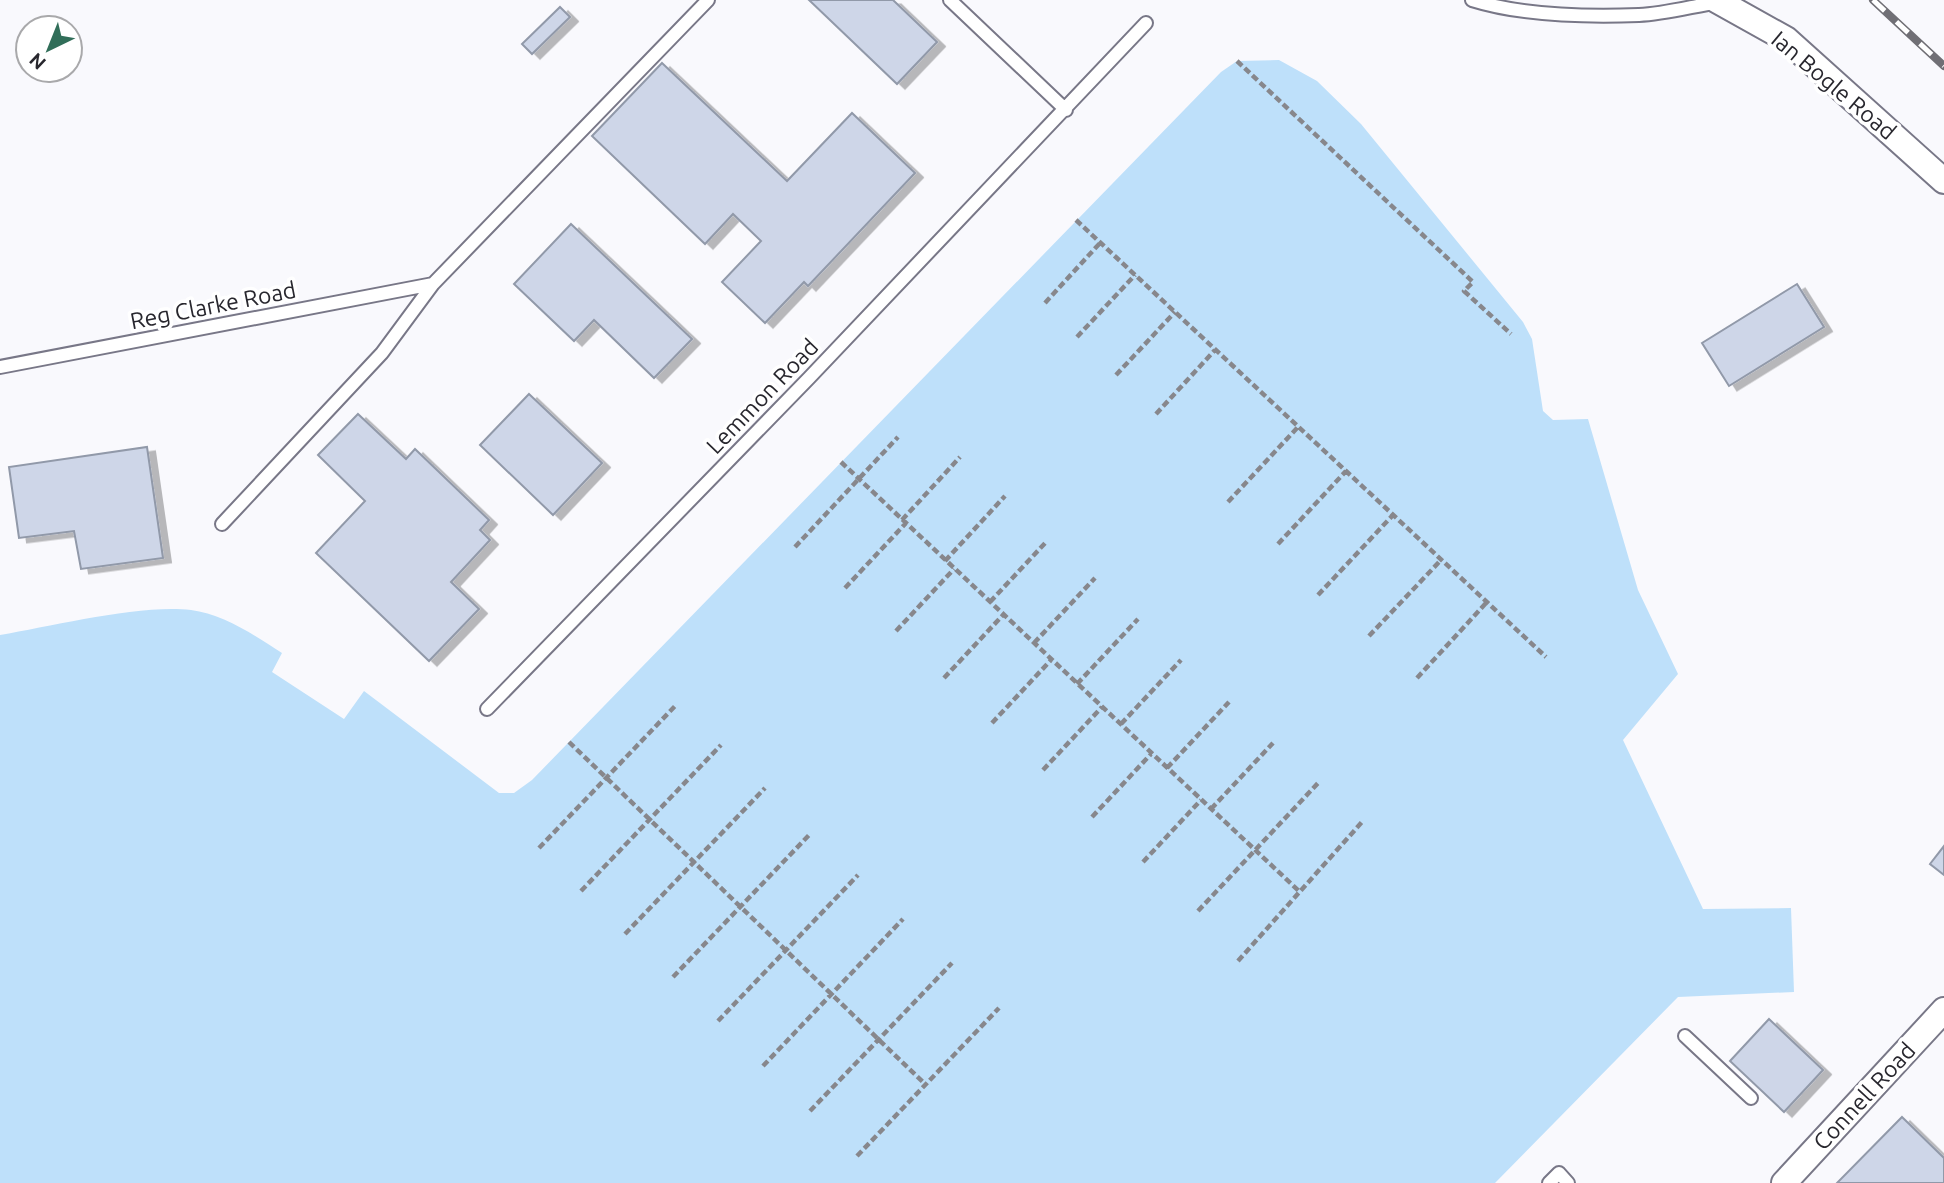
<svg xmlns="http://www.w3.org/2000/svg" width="1944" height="1183" font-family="Ubuntu,sans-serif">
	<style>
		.water { fill: #bee0fa }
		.building { fill: #ced6e8; stroke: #9199a9; stroke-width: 2; filter: url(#shadow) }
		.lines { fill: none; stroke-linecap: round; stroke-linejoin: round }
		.service-casing { stroke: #787787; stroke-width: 16 }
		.minor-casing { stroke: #787787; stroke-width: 28 }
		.path { stroke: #87878c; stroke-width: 4.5; stroke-dasharray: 7 3.5; stroke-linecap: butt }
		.service { stroke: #fff; stroke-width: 12 }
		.minor { stroke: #fff; stroke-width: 24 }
		.rail-casing { stroke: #706f75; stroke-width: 8 }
		.rail { stroke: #fff; stroke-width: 5; stroke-dasharray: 16; stroke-linecap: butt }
		.labels { text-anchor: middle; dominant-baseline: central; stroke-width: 7; stroke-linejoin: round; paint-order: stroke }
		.street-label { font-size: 23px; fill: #28272e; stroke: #fff }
	</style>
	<defs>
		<filter id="shadow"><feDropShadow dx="8" dy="4.5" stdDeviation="0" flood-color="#0004"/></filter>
	</defs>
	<rect width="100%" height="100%" fill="#f9f9fd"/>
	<path class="water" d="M 1279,60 L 1317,81 L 1361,124 L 1523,322 L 1532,339 L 1543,411 L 1553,420 L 1588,419 L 1638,590 L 1678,674 L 1623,740 L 1703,909 L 1791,908 L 1794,992 L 1678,997 L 1495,1183 L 0,1183 L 0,635 C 53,626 140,604 191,610 C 223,614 256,636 282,653 L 272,672 L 344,719 L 364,691 L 499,793 L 514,793 L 532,780 L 1221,72 L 1237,61 Z"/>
	<path class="building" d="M 809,0 L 893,0 L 937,42 L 897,84 Z
		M 560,7 L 570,17 L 532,54 L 522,44 Z
		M 662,63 L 787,181 L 852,113 L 915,173 L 808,286 L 804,282 L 765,323 L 722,282 L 761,241 L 733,214 L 705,244 L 592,136 Z
		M 571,224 L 692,339 L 654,378 L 594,320 L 574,341 L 514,284 Z
		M 1797,284 L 1824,327 L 1729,386 L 1702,343 Z
		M 529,394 L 602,463 L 553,515 L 480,445 Z
		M 358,414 L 406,459 L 415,449 L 489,520 L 480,530 L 490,540 L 451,582 L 479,609 L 429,661 L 316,553 L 365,501 L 318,455 Z
		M 147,447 L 163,558 L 81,569 L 74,531 L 19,538 L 9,467 Z
		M 1944,846 L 1944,875 L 1930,864 Z
		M 1769,1019 L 1823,1070 L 1784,1112 L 1730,1061 Z
		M 1902,1117 L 1944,1158 L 1944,1183 L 1837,1183 Z"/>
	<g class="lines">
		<defs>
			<path id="service" d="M 950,0 L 1066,110
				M 1472,0 C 1523,16 1586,17 1639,15 C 1665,14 1693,6 1719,2
				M 0,367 L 433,284 L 708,0
				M 222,524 L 382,353 L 433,284
				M 487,709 L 809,378 L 1146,23
				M 1685,1036 L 1751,1098
				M 1549,1183 L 1559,1173 L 1568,1183"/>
			<path id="minor" d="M 1716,0 L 1786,39 L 1944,181
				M 1784,1183 L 1944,1010"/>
		</defs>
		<use href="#service" class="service-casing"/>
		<use href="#minor" class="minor-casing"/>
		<path class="path" d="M 1237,61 L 1473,282 L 1464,291 L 1511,334
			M 1076,220 L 1546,657
			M 1045,303 L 1100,243
			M 1077,337 L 1135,275
			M 1116,375 L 1175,312
			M 1156,414 L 1215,350
			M 841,462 L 1300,892
			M 1228,502 L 1298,427
			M 902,520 L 960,457
			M 1278,544 L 1346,471
			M 795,547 L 898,437
			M 945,561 L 1005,496
			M 845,588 L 906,523
			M 1318,595 L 1393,515
			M 990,602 L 1047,541
			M 896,631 L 954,569
			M 1369,636 L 1441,560
			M 1034,643 L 1095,578
			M 944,678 L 1003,615
			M 1417,678 L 1487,602
			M 1077,684 L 1138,619
			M 992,723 L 1051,660
			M 1121,724 L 1181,660
			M 569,742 L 926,1085
			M 1167,768 L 1229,702
			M 1043,770 L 1102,707
			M 1211,809 L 1273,743
			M 1092,817 L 1151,754
			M 539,848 L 677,704
			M 1143,862 L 1201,800
			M 581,891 L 721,745
			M 1198,911 L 1319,782
			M 625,934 L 765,788
			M 1238,961 L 1362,822
			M 673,977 L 811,833
			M 718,1021 L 858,875
			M 763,1066 L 903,919
			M 810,1111 L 952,963
			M 857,1156 L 999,1008"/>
		<use href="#service" class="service"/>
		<use href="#minor" class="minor"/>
		<defs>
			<path id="rail" d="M 1873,0 L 1944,66"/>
		</defs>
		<use href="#rail" class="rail-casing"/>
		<use href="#rail" class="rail"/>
	</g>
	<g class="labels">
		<g class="street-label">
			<text transform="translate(1834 85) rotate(40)">Ian Bogle Road</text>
			<text transform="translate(213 305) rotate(-11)">Reg Clarke Road</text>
			<text transform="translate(762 396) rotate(-46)">Lemmon Road</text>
			<text transform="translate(1864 1096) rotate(-47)">Connell Road</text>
		</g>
	</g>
	<g transform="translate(49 49) rotate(223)"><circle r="33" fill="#ffffff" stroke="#a9a9ab" stroke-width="2"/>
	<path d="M0-5L12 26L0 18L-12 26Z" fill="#316e59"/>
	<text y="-10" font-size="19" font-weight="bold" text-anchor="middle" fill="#28272e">N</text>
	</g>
</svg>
